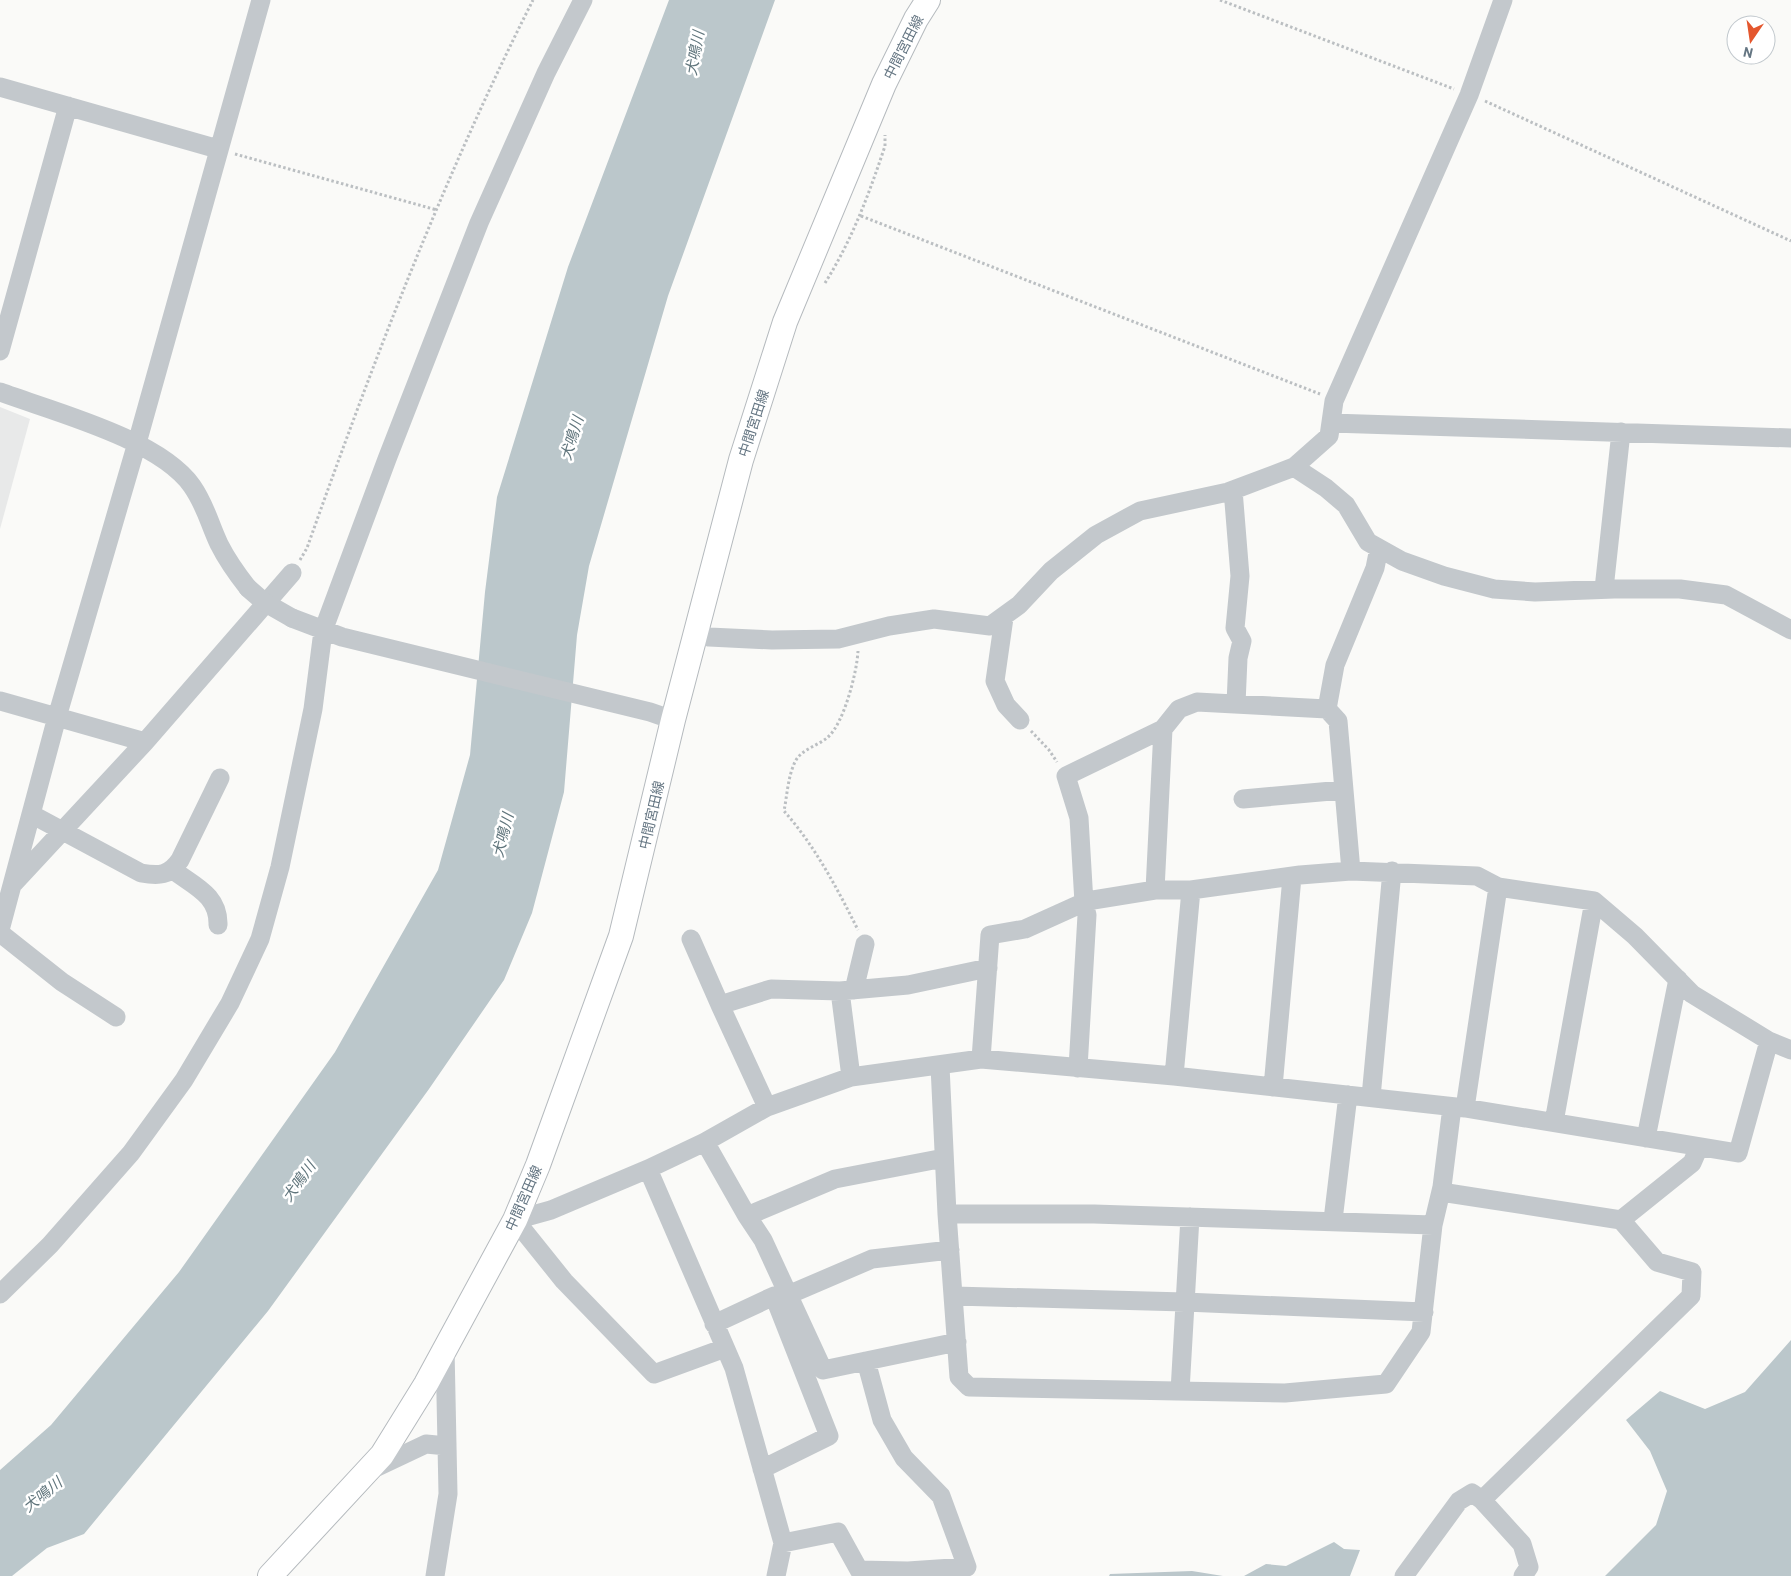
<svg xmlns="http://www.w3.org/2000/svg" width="1791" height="1576" font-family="Barlow,'Noto Sans JP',sans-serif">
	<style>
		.built { fill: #e8e9e9 }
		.water { fill: #bbc7cb }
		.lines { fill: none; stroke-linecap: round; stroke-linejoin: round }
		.major-casing { stroke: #b5babe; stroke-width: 26 }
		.path { stroke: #bbbfc2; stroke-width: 3; stroke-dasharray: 2.5 2.5; stroke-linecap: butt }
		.minor { stroke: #c3c8cc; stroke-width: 19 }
		.major { stroke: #fff; stroke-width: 24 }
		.minor-bridge { stroke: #c3c8cc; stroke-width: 19 }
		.labels { text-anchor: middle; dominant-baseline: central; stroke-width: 5; stroke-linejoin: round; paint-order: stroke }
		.street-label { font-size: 14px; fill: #657683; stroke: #fff }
		.water-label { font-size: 15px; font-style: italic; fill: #60757c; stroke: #fff }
	</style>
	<rect width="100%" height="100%" fill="#fafaf8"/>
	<path class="built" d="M 0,407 L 30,419 L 0,529 Z"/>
	<path class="water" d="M 669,0 L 775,0 L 668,296 L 589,566 L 577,635 L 564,792 L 532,913 L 504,980 L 429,1089 L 268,1311 L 84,1534 L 47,1548 L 12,1576 L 0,1576 L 0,1470 L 51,1425 L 179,1272 L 335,1052 L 438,870 L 470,755 L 485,592 L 497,497 L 568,267 Z
		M 1791,1340 L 1791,1576 L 1605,1576 L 1656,1525 L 1667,1491 L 1650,1451 L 1626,1420 L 1660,1391 L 1705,1409 L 1745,1392 Z
		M 1334,1542 L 1344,1549 L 1360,1550 L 1350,1576 L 1244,1576 L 1266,1564 L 1286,1566 Z
		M 1192,1571 L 1223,1576 L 1109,1576 L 1110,1574 Z"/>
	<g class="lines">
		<defs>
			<path id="major" d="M 270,1576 L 382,1455 L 426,1384 L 515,1220 L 538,1165 L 621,936 L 673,720 L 741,460 L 785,322 L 884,84 L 916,19 L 928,0"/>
		</defs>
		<use href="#major" class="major-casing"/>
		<path class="path" d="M 1220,0 L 1454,89
			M 1485,101 L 1791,241
			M 235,154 L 437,210
			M 861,216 L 1320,394
			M 825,283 C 852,240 869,194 885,146 L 885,135
			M 300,560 L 307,548 C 373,362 444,176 533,0
			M 858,651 C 857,672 844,723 828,737 C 818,746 801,749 795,762 C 788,776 787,796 784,811 C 815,846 837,888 858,930
			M 1031,731 L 1049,750 L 1057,762"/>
		<path class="minor" d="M 0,87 L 218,149
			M 0,351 L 68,106
			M 0,392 C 54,412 159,439 192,486 C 206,506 209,523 219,544 C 227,560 237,574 248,588
			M 1331,423 L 1791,438
			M 1294,467 L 1326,488 L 1346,505 L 1368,542 L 1402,561 L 1444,576 L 1494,589 L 1535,592 L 1614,589 L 1680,589 L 1726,595 L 1791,630
			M 1233,490 L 1240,576 L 1235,628 L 1242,641 L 1238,658 L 1236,704
			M 1604,589 L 1621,432
			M 292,618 L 342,637 L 650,712 L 673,720
			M 1004,618 L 995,681 L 1006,705 L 1020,720
			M 697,634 L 709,637 L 772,640 L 838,639 L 889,626 L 934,619 L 990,626 L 1019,605 L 1051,571 L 1096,535 L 1140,511 L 1228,492 L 1294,467 L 1329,436 L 1334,401 L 1469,95 L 1503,0
			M 0,701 L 145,742
			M 1327,709 L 1335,665 L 1375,568 L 1379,548
			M 1163,729 L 1179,709 L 1197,702 L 1327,709 L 1338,721 L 1351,871
			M 1243,799 L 1343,790
			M 31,814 L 141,873 C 159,876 169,876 180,860 L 220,778
			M 173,870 C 194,886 219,895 218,925
			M 14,883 L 145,742 L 292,573
			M 0,930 L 57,717 L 137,443 L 261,0
			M 0,933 L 62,982 L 116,1017
			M 691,939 L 720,1005
			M 854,990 L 865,944
			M 981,1059 L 990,935 L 1025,929 L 1087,901 L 1155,890 L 1191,890 L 1300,875 L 1351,871 L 1477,876 L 1498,887 L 1594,901 L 1635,936 L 1692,994 L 1769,1041 L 1791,1050
			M 940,1066 L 947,1214 L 959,1377 L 969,1387 L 1285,1393 L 1386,1384 L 1421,1332 L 1433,1225 L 1442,1187 L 1452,1107
			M 1078,1068 L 1087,915 L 1084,903 L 1079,818 L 1066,776 L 1163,729 L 1155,890
			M 1174,1076 L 1191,890
			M 851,1077 L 840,991 L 908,985 L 988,968
			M 1273,1087 L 1292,877
			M 1371,1097 L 1392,871
			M 767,1107 L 720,1005 L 771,989 L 840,991
			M 1465,1108 L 1498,887
			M 1554,1122 L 1594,901
			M 1646,1138 L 1678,979
			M 705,1142 L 747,1216
			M 944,1158 L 835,1179 L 747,1216 L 763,1240 L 823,1370 L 957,1342
			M 648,1169 L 734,1368 L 783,1543 L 776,1576
			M 1441,1192 L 1621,1220
			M 947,1214 L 1094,1214 L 1433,1225
			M 1333,1220 L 1348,1095
			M 0,1294 L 50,1245 L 131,1153 L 184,1080 L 230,1003 L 260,939 L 280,867 L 313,709 L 323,631 L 387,459 L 479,223 L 546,73 L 583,0
			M 788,1295 L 872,1259 L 950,1250
			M 954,1296 L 1185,1302 L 1424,1312
			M 714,1324 L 774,1296 L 829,1436 L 762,1469
			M 725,1348 L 654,1374 L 564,1281 L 515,1220 L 551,1210 L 648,1169 L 705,1142 L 767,1107 L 851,1077 L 981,1059 L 1174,1076 L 1465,1108 L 1738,1153 L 1769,1041
			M 1180,1391 L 1190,1217
			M 371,1470 L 426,1444 L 447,1446
			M 1482,1500 L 1691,1296 L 1692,1272 L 1657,1262 L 1621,1220 L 1692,1163 L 1699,1147
			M 783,1543 L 838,1532 L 859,1570 L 908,1571 L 967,1567 L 941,1496 L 904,1458 L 882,1420 L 866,1361
			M 435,1576 L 448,1494 L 445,1348
			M 1404,1576 L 1459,1501 L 1472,1493 L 1482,1500 L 1522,1544 L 1529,1567 L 1523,1576"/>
		<use href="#major" class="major"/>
		<path class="minor-bridge" d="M 248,588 L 264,602 L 292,618"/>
	</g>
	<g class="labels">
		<g class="street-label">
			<text transform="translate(903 47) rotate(-63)">中間宮田線</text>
			<text transform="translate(753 423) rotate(-72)">中間宮田線</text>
			<text transform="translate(651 815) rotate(-77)">中間宮田線</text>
			<text transform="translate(523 1198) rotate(-66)">中間宮田線</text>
		</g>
		<g class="water-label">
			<text transform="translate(694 53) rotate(-80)">犬鳴川</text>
			<text transform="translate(571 438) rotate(-73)">犬鳴川</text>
			<text transform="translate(502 835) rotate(-76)">犬鳴川</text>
			<text transform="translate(298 1181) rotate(-54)">犬鳴川</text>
			<text transform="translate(42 1494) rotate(-39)">犬鳴川</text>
		</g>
	</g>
	<g transform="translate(1751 40) rotate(193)"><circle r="24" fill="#ffffff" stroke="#c1c8cd"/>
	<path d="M0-4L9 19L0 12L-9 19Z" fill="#e4572e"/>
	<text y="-8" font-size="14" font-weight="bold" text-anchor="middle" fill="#657683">N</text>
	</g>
</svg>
